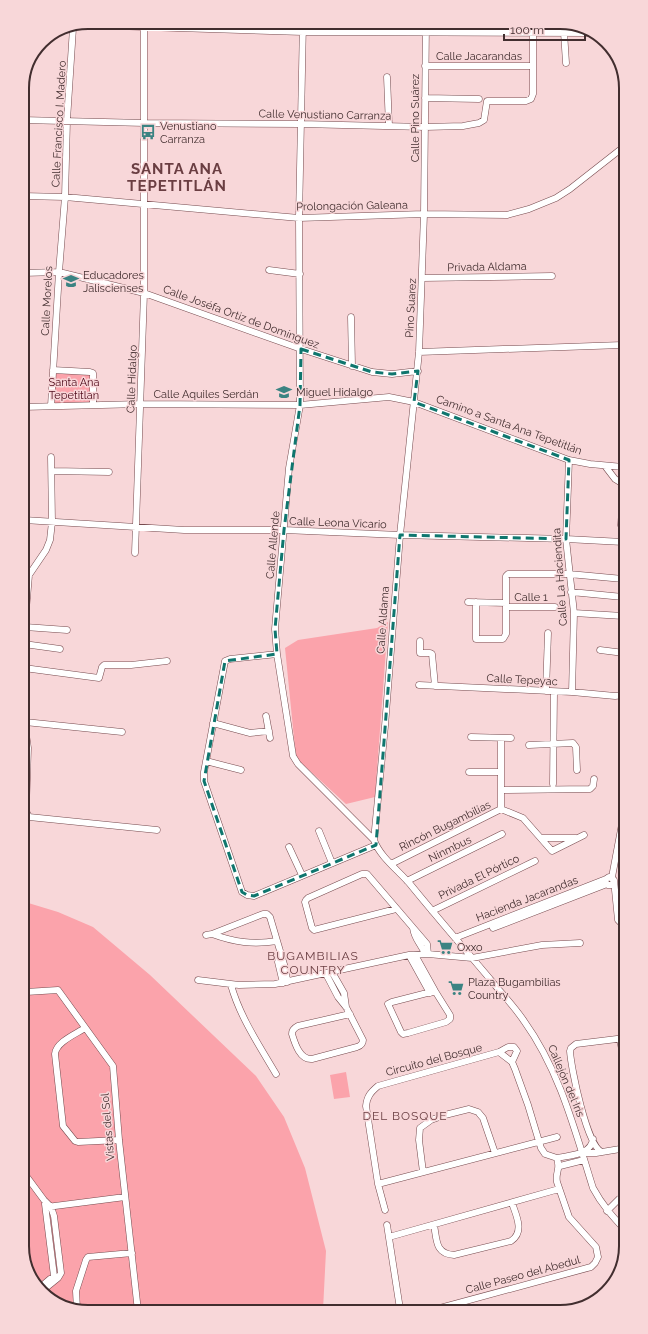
<svg xmlns="http://www.w3.org/2000/svg" width="648" height="1334" font-family="Raleway,sans-serif">
	<style>
		.green { fill: #fba3ab }
		.lines { fill: none; stroke-linecap: round; stroke-linejoin: round }
		.minor-casing { stroke: #764a4e; stroke-width: 7 }
		.minor { stroke: #fff; stroke-width: 6 }
		.marked { fill: none; stroke: #0f766e; stroke-width: 3; stroke-dasharray: 8 5; stroke-linejoin: round }
		.labels { text-anchor: middle; dominant-baseline: central; stroke-width: 3; stroke-linejoin: round; paint-order: stroke }
		.street-label { font-size: 11px; fill: #422e2f; stroke: #f8d7d9 }
		.poi-label { font-size: 11px; fill: #422e2f; stroke: #f8d7d9; text-anchor: start }
		.park-label { font-size: 11px; fill: #4e0a1a; stroke: #f8d7d9 }
		.neighbourhood-label { font-size: 12px; letter-spacing: 1px; fill: #6a3e42; stroke: #f8d7d9 }
		.district-label { font-size: 15px; font-weight: bold; letter-spacing: 1px; fill: #6a3e42; stroke: #f8d7d9 }
		.rim { fill: none; stroke: #422e2f; stroke-width: 2 }
	</style>
	<rect width="100%" height="100%" fill="#f8d7d9"/>
	<path class="green" d="M 55,373 L 92,374 L 92,403 L 55,403 Z
		M 388,622 L 375,797 L 346,804 L 296,758 L 285,648 L 298,640 L 377,628 Z
		M 25,902 L 58,912 L 93,927 L 150,975 L 256,1076 L 284,1117 L 305,1168 L 326,1251 L 323,1310 L 84,1312 L 48,1298 L 27,1271 Z
		M 346,1072 L 350,1097 L 334,1099 L 330,1075 Z"/>
	<g class="lines">
		<defs>
			<path id="minor" d="M 303,22 L 299,218 L 300,405 L 289,468 L 275,629 L 277,654 L 293,756 L 298,764 L 374,840 C 380,857 398,870 410,884 C 436,916 463,947 490,979 C 501,993 514,1006 524,1021 C 560,1071 575,1131 593,1188 C 602,1205 613,1217 626,1231
				M 505,22 L 505,32
				M 82,25 L 303,32 L 593,33
				M 454,31 L 454,22
				M 363,32 L 363,22
				M 478,32 L 479,22
				M 564,32 L 566,63
				M 425,66 L 533,66
				M 387,77 L 389,126
				M 425,98 L 479,99
				M 22,120 L 145,123 L 301,124 L 425,127 L 463,126 L 479,123 L 484,120 L 487,101 L 526,101 L 531,99 L 533,94 L 533,22
				M 23,196 L 65,197 L 299,218 L 424,214 L 507,215 L 529,209 L 556,198 L 570,189 L 621,149
				M 269,270 L 300,274
				M 23,273 L 59,272 L 144,293 L 301,349 L 372,372 L 392,374 L 418,371
				M 422,278 L 552,276
				M 351,317 L 352,366
				M 419,352 L 622,345
				M 53,370 L 90,372 L 93,373 L 93,405
				M 51,406 L 59,272 L 65,197 L 67,120 L 73,28
				M 23,407 L 141,404 L 300,405 L 389,397 L 414,402 L 569,460 L 590,464 L 623,467
				M 569,460 L 566,539 L 574,613 L 572,692
				M 605,466 L 615,479 L 623,484
				M 52,471 L 109,472
				M 24,520 L 184,530 L 284,530 L 400,535 L 566,539 L 623,542
				M 621,525 L 623,496
				M 135,553 L 144,293 L 144,22
				M 571,592 L 623,597
				M 468,602 L 506,603
				M 476,602 L 476,639 L 503,639 L 506,634 L 506,576 L 508,574 L 569,574 L 623,579
				M 506,607 L 555,607
				M 574,613 L 623,616
				M 25,627 L 67,630
				M 24,634 L 29,575 L 46,550 L 50,540 L 52,522 L 51,457
				M 420,641 L 420,653 L 430,653 L 432,654 L 435,686
				M 24,644 L 60,649
				M 600,650 L 624,653
				M 277,654 L 230,659 L 225,661 L 204,772 L 204,781 L 242,892 L 247,895 L 254,896 L 376,845
				M 24,668 L 99,678 L 102,667 L 104,665 L 131,665 L 167,661
				M 419,685 L 572,692 L 615,696 L 624,695
				M 546,691 L 548,633
				M 266,716 L 270,738
				M 25,722 L 122,732
				M 213,723 L 250,733 L 269,731
				M 25,727 L 28,748 L 26,811 L 29,817 L 157,830
				M 471,737 L 511,738
				M 501,738 L 501,809
				M 529,745 L 573,743 L 576,747 L 577,770
				M 206,761 L 241,770
				M 469,772 L 501,772
				M 553,784 L 554,692
				M 501,790 L 590,789 L 593,786 L 594,779
				M 501,809 L 523,818 L 552,851 L 584,835
				M 319,831 L 332,863
				M 542,838 L 576,838
				M 374,840 L 385,726 L 400,535 L 419,352 L 424,214 L 426,22
				M 289,847 L 302,875
				M 391,864 L 501,809
				M 612,877 L 622,824 L 624,822
				M 407,881 L 502,834
				M 614,882 L 611,885 L 608,885 L 605,883 L 606,879 L 609,877 L 613,879 L 614,880 L 618,920 L 621,923 L 625,922
				M 396,909 L 314,930 L 312,928 L 305,902 L 306,900 L 308,898 L 362,874 L 367,874 L 427,944 L 428,954
				M 432,911 L 535,861
				M 413,928 C 415,941 421,943 425,954
				M 493,928 L 607,884
				M 212,934 C 234,942 253,945 277,941
				M 206,935 L 212,934 L 263,914 L 267,914 L 270,917 L 286,971 L 287,982
				M 455,938 L 606,879
				M 409,955 L 430,993
				M 415,955 L 435,991 L 450,1015 L 450,1019 L 446,1022 L 408,1033 L 403,1034 L 401,1032 L 388,1004 L 392,1002 L 435,991
				M 280,956 L 278,962 L 283,983
				M 332,972 L 344,993 L 346,1007
				M 326,974 L 338,997 L 346,1007 L 363,1040 C 363,1044 360,1046 357,1047 L 312,1059 C 300,1060 295,1044 292,1034 C 292,1030 294,1028 298,1026 L 350,1014
				M 198,980 L 239,985 L 275,984 L 409,955 L 428,954 L 472,958 L 542,945 L 580,943
				M 231,985 C 240,1017 259,1045 276,1074
				M 26,992 L 58,990 L 113,1066 L 119,1140 L 138,1311
				M 85,1028 C 76,1034 56,1042 55,1054 L 63,1126 L 75,1141 L 78,1142 L 119,1140
				M 620,1039 L 625,1068
				M 499,1052 L 508,1047 L 514,1047 L 517,1051 L 512,1062
				M 602,1152 C 587,1147 571,1068 570,1051 L 571,1048 L 576,1044 L 625,1038
				M 584,1153 L 596,1153 L 626,1148
				M 557,1158 C 571,1155 591,1155 593,1139
				M 560,1166 L 584,1160
				M 423,1172 L 419,1140 L 420,1128 L 431,1120 L 445,1115 L 469,1109 L 478,1112 L 483,1118 L 495,1153
				M 27,1177 L 44,1200 L 51,1207 L 54,1216 L 61,1273 L 58,1278 L 42,1291
				M 378,1184 L 557,1137
				M 45,1204 L 54,1276
				M 47,1207 L 125,1197
				M 385,1210 L 378,1184 L 366,1106 C 367,1096 371,1092 378,1086 L 499,1052 L 512,1062 L 515,1069 L 528,1105 L 541,1148 L 545,1154 L 557,1158 C 561,1170 555,1172 557,1182 L 569,1217 L 596,1247 L 598,1257 L 595,1263 L 591,1267 L 440,1308
				M 607,1211 L 619,1199 L 626,1197
				M 387,1225 L 400,1309
				M 434,1225 C 437,1240 435,1254 454,1255 L 511,1241 C 525,1232 516,1215 512,1203
				M 389,1237 L 559,1189
				M 38,1285 L 43,1285 L 50,1279
				M 77,1309 L 76,1291 L 86,1260 L 88,1257 L 132,1253
				M 143,1311 L 155,1310"/>
		</defs>
		<use href="#minor" class="minor-casing"/>
		<use href="#minor" class="minor"/>
	</g>
	<path class="marked" d="M 301,349 L 372,372 L 392,374 L 418,371 L 414,402 L 569,460 L 566,539 L 400,535 L 376,845 L 254,896 L 247,895 L 242,892 L 204,781 L 225,661 L 277,654 L 275,629 L 284,530 L 300,405 Z"/>
	<defs>
		<symbol id="bus-bare" viewBox="-9 -9 18 18"><path d="M-5-6H5V4H4V6H2V4H-2V6H-4V4H-5ZM-3.5-4V0h7V-4ZM-3.5 1.2v1.5H-2V1.2ZM2 1.2v1.5H3.5V1.2Z" fill="#3b8382" stroke="#f8d7d9" stroke-width="2.5" paint-order="stroke"/></symbol>
		<symbol id="school-bare" viewBox="-9 -9 18 18"><path d="M0-5L7-2L0 1L-7-2ZM-4 1L0 2.5L4 1V4Q0 6-4 4Z" fill="#3b8382" stroke="#f8d7d9" stroke-width="2.5" paint-order="stroke"/></symbol>
		<symbol id="supermarket-bare" viewBox="-9 -9 18 18"><path d="M-6-5.5h2.5l.6 2H6L4.5 2H-2.5L-4.4-4H-6ZM-1.5 3.2a1.3 1.3 0 1 0 .1 0ZM3 3.2a1.3 1.3 0 1 0 .1 0Z" fill="#3b8382" stroke="#f8d7d9" stroke-width="2.5" paint-order="stroke"/></symbol>
	</defs>
	<g fill-rule="evenodd">
		<use href="#bus-bare" x="137" y="121" width="22" height="22"/>
		<use href="#school-bare" x="60" y="270" width="22" height="22"/>
		<use href="#school-bare" x="273" y="381" width="22" height="22"/>
		<use href="#supermarket-bare" x="434" y="936" width="22" height="22"/>
		<use href="#supermarket-bare" x="445" y="977" width="22" height="22"/>
	</g>
	<g class="labels">
		<g class="street-label">
			<text x="479" y="56">Calle Jacarandas</text>
			<text transform="translate(325 115) rotate(1)">Calle Venustiano Carranza</text>
			<text transform="translate(415 118) rotate(-90)">Calle Pino Suárez</text>
			<text transform="translate(59 124) rotate(-87)">Calle Francisco I. Madero</text>
			<text transform="translate(352 206) rotate(-1)">Prolongación Galeana</text>
			<text transform="translate(487 267) rotate(-1)">Privada Aldama</text>
			<text transform="translate(47 301) rotate(-87)">Calle Morelos</text>
			<text transform="translate(411 308) rotate(-87)">Pino Suarez</text>
			<text transform="translate(241 317) rotate(20)">Calle Joséfa Ortiz de Domínguez</text>
			<text transform="translate(132 379) rotate(-88)">Calle Hidalgo</text>
			<text x="206" y="394">Calle Aquiles Serdán</text>
			<text transform="translate(509 425) rotate(20)">Camino a Santa Ana Tepetitlán</text>
			<text transform="translate(338 523) rotate(2)">Calle Leona Vicario</text>
			<text transform="translate(273 545) rotate(-85)">Calle Allende</text>
			<text transform="translate(560 577) rotate(-94)">Calle La Haciendita</text>
			<text x="531" y="597">Calle 1</text>
			<text transform="translate(383 620) rotate(-86)">Calle Aldama</text>
			<text transform="translate(522 680) rotate(3)">Calle Tepeyac</text>
			<text transform="translate(445 826) rotate(-26)">Rincón Bugambilias</text>
			<text transform="translate(450 849) rotate(-26)">Ninmbus</text>
			<text transform="translate(479 877) rotate(-26)">Privada El Pórtico</text>
			<text transform="translate(527 899) rotate(-21)">Hacienda Jacarandas</text>
			<text transform="translate(434 1060) rotate(-15)">Circuito del Bosque</text>
			<text transform="translate(566 1081) rotate(67)">Callejón del Iris</text>
			<text transform="translate(108 1127) rotate(-95)">Vistas del Sol</text>
			<text transform="translate(523 1275) rotate(-15)">Calle Paseo del Abedul</text>
		</g>
		<g class="poi-label">
			<text x="160" y="126">Venustiano<tspan x="160" dy="13">Carranza</tspan></text>
			<text x="83" y="275">Educadores<tspan x="83" dy="13">Jaliscienses</tspan></text>
			<text x="296" y="392">Miguel Hidalgo</text>
			<text x="457" y="947">Oxxo</text>
			<text x="468" y="982">Plaza Bugambilias<tspan x="468" dy="13">Country</tspan></text>
		</g>
		<g class="park-label">
			<text x="74" y="382">Santa Ana<tspan x="74" dy="13">Tepetitlan</tspan></text>
		</g>
		<g class="neighbourhood-label">
			<text x="313" y="956">BUGAMBILIAS<tspan x="313" dy="14">COUNTRY</tspan></text>
			<text x="405" y="1116">DEL BOSQUE</text>
		</g>
		<g class="district-label">
			<text x="177" y="169">SANTA ANA<tspan x="177" dy="17">TEPETITLÁN</tspan></text>
		</g>
	</g>
	<path d="M0 0H648V1334H0ZM88 29H560A59 59 0 0 1 619 88V1246A59 59 0 0 1 560 1305H88A59 59 0 0 1 29 1246V88A59 59 0 0 1 88 29Z" fill="#f8d7d9" fill-rule="evenodd"/>
	<path class="rim" d="M88 29H560A59 59 0 0 1 619 88V1246A59 59 0 0 1 560 1305H88A59 59 0 0 1 29 1246V88A59 59 0 0 1 88 29Z"/>
	<path d="M504 34v6h81v-6" fill="none" stroke="#422e2f" stroke-width="2"/>
	<text x="510" y="34" font-size="12" fill="#422e2f" stroke="#f8d7d9" stroke-width="3" paint-order="stroke">100 m</text>
</svg>
